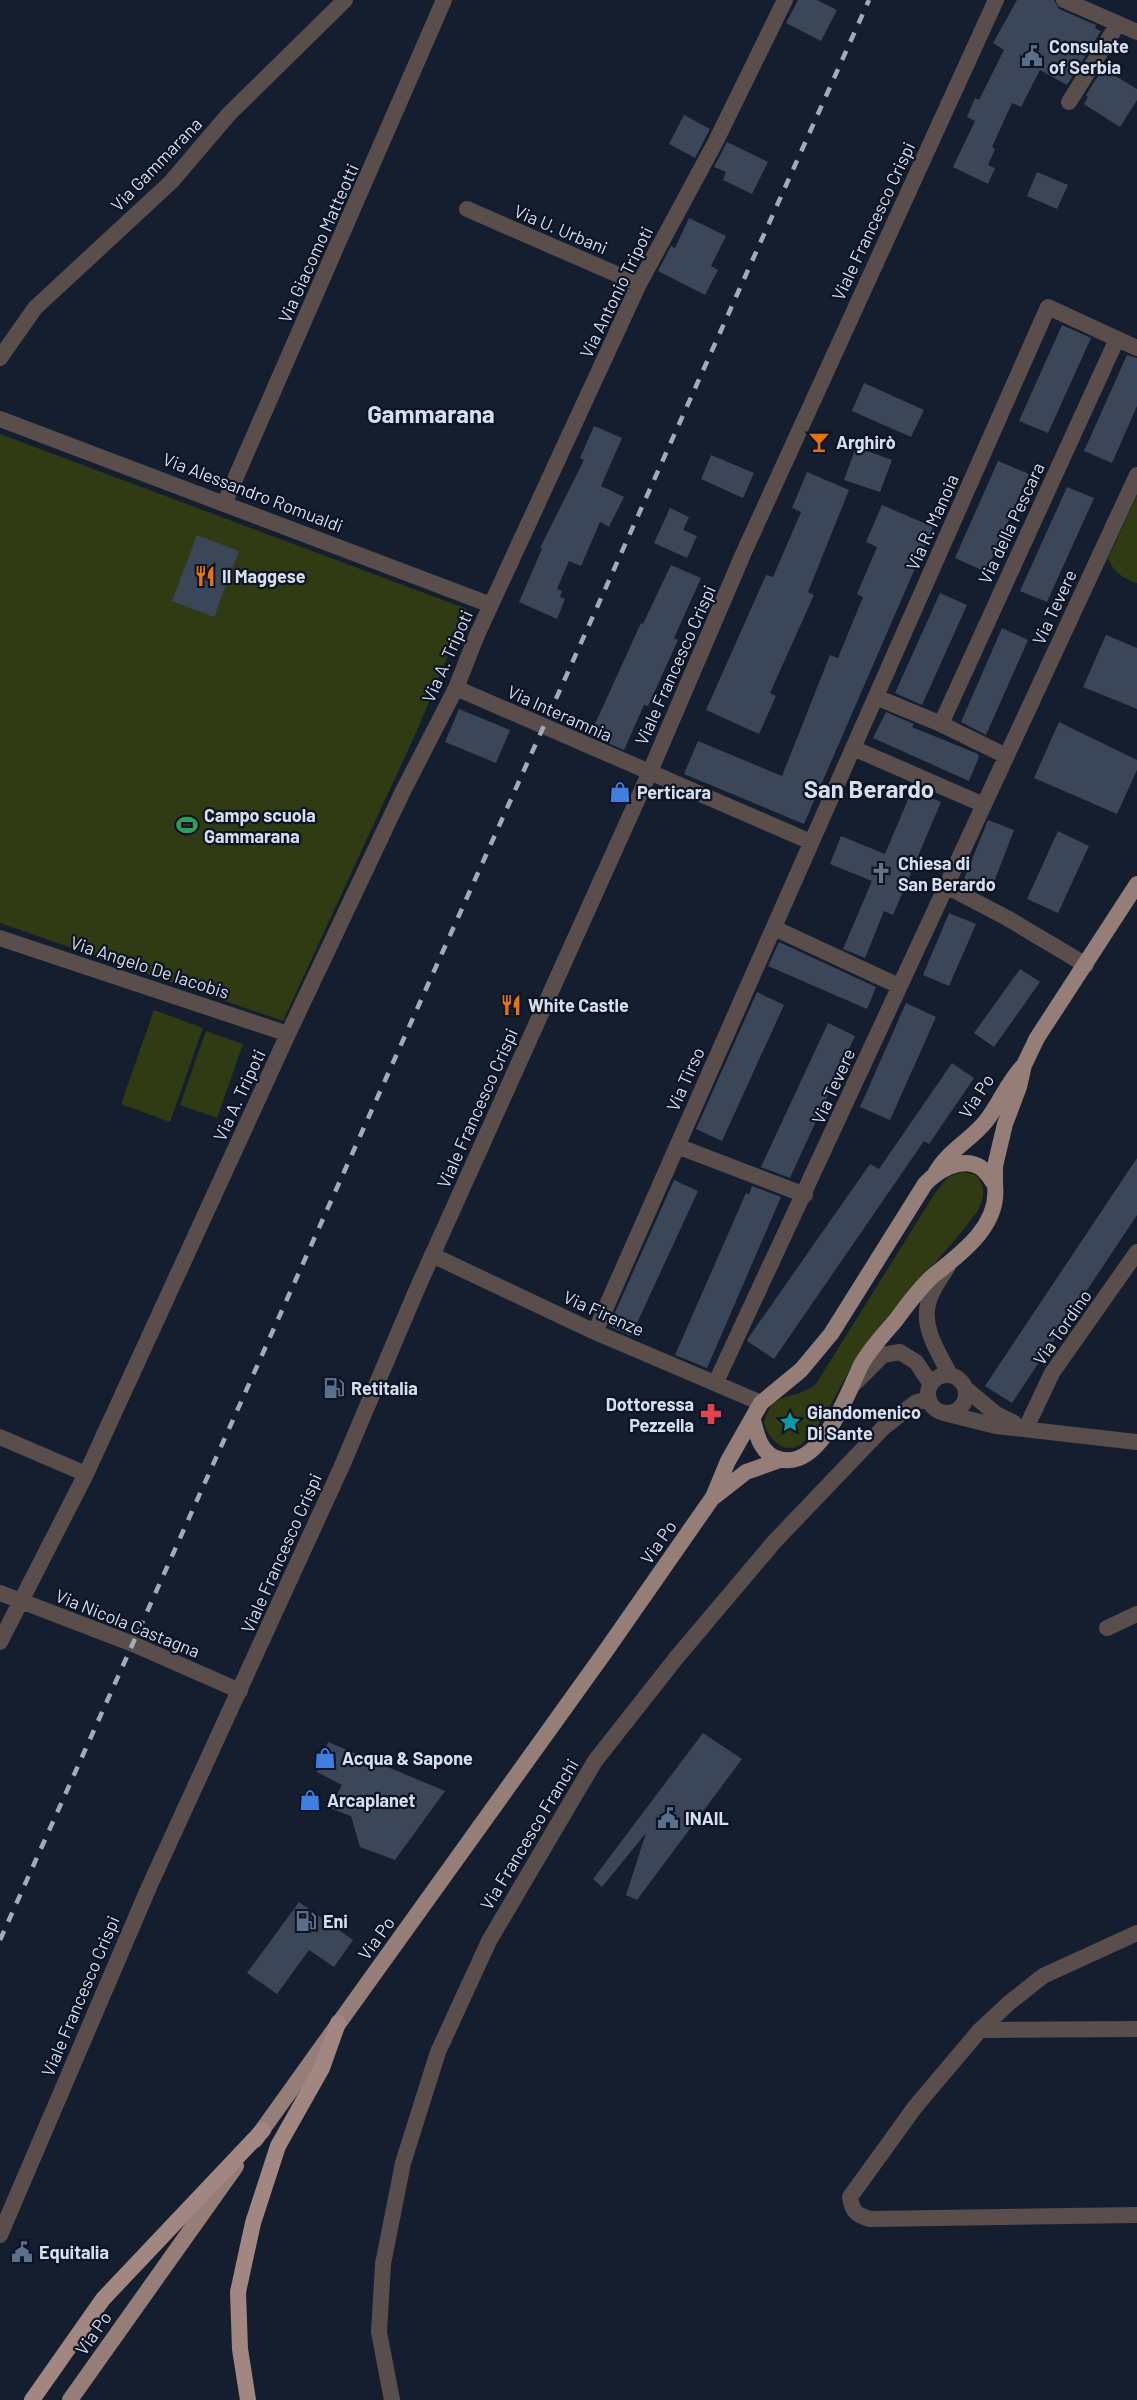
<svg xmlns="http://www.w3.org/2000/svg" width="1137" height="2400" font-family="Barlow,sans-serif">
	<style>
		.green { fill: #303b13 }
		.building { fill: #3b4659 }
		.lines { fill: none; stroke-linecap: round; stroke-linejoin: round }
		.minor { stroke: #594e4b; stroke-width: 16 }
		.tertiary { stroke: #594e4b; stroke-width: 16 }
		.primary { stroke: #957d78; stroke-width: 16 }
		.trunk { stroke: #a18681; stroke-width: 16 }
		.rail { stroke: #a3aab9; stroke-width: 4.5; stroke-dasharray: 10 10; stroke-linecap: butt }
		.labels { text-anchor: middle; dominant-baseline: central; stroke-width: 4.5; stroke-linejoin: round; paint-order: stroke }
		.poi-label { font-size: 18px; font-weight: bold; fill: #d8deeb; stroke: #0c1425; text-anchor: start }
		.street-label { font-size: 18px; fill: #d8deeb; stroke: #0c1425 }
		.district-label { font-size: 24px; font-weight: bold; fill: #d8deeb; stroke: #0c1425 }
	</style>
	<rect width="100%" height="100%" fill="#141e2f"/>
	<path class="green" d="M 0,434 L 467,609 L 419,726 L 283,1021 L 0,923 Z
		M 1137,495 L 1137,583 L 1136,583 C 1122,577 1114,573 1108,558 Z
		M 154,1010 L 203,1028 L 170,1122 L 121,1104 Z
		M 206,1031 L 243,1044 L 217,1118 L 180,1105 Z
		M 963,1172 L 976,1175 C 987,1187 984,1199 977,1212 C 940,1262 893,1304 857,1357 C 844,1377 820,1433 800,1445 C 783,1455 768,1438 764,1423 C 772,1389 794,1402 816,1384 L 935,1193 L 948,1177 Z"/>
	<path class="building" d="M 798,0 L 817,0 L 837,10 L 821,41 L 786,23 Z
		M 1017,0 L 1054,0 L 1059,9 L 1096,25 L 1095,28 L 1101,31 L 1067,85 L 1040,70 L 1021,107 L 1012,103 L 992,147 L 995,149 L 988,165 L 995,168 L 988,184 L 953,167 L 975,121 L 967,117 L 975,98 L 979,100 L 1004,50 L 993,43 Z
		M 1103,68 L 1137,89 L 1137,100 L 1120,127 L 1084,104 L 1088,97 L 1086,95 Z
		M 684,115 L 710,129 L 695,158 L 669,144 Z
		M 727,142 L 768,162 L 752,194 L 723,180 L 726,172 L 714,167 Z
		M 1037,172 L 1068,185 L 1057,209 L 1027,196 Z
		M 689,218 L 726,236 L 711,266 L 718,270 L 705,295 L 658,271 L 671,246 L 675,248 Z
		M 1062,325 L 1091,338 L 1048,433 L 1019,421 Z
		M 1127,355 L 1137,358 L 1137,406 L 1112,463 L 1084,451 Z
		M 864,383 L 924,410 L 911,437 L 852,411 Z
		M 594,426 L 622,438 L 601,486 L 624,497 L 609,527 L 600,522 L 581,566 L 569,561 L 557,589 L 562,591 L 560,597 L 565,599 L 557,619 L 519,602 L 542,549 L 540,548 L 584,460 L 580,458 Z
		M 856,447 L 892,460 L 880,492 L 844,480 Z
		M 711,455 L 754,473 L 743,498 L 701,479 Z
		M 998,461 L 1029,474 L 986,572 L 955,558 Z
		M 807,472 L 849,490 L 808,592 L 814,595 L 770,693 L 776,696 L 759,734 L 706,710 L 766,575 L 773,577 L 801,512 L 792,508 Z
		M 1067,487 L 1094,498 L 1047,602 L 1020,591 Z
		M 882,505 L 933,527 L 804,824 L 684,774 L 698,741 L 782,776 L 830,655 L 838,658 L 863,597 L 857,594 L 877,547 L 866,542 Z
		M 670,508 L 689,517 L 683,530 L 697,536 L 687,558 L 654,543 Z
		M 197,535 L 239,551 L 214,617 L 172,601 Z
		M 671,565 L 701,578 L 674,638 L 678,640 L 648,706 L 644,705 L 624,750 L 590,735 L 641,623 L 643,624 Z
		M 940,593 L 967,605 L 922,705 L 895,693 Z
		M 1002,628 L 1028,640 L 986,735 L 961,722 Z
		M 1106,635 L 1137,648 L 1137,709 L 1083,687 Z
		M 459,709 L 510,730 L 496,763 L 445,742 Z
		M 886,712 L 914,724 L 912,727 L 978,754 L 979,757 L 969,781 L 873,738 Z
		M 1059,722 L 1137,760 L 1137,770 L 1117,814 L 1034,778 Z
		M 912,790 L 941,802 L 893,915 L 884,911 L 865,958 L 843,949 L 872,881 L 830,864 L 841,836 L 885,854 Z
		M 988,820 L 1014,830 L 991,890 L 964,879 Z
		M 1058,831 L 1089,846 L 1058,913 L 1027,899 Z
		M 949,913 L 976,924 L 949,986 L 923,975 Z
		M 779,942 L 876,987 L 867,1009 L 768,966 Z
		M 1020,969 L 1040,982 L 994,1047 L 974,1033 Z
		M 757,992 L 784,1005 L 722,1141 L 696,1129 Z
		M 906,1003 L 936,1017 L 890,1120 L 860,1107 Z
		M 828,1023 L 855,1036 L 790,1178 L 761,1167 Z
		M 952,1063 L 974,1078 L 929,1144 L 924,1141 L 774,1359 L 747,1341 L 749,1337 L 870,1164 L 879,1169 Z
		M 1137,1158 L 1137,1215 L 1012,1403 L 985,1386 Z
		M 674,1180 L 698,1191 L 631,1336 L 609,1326 Z
		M 752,1186 L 781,1197 L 707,1368 L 675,1355 L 746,1193 L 749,1195 Z
		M 703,1733 L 742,1759 L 637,1900 L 626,1895 L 646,1833 L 602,1887 L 593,1879 Z
		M 328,1742 L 445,1791 L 395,1860 L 360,1847 L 351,1816 L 330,1808 L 342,1785 L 317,1772 Z
		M 299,1902 L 353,1940 L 334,1967 L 309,1950 L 277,1994 L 247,1973 Z"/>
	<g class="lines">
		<path class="minor" d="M 1064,0 L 1137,32
			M 1069,102 L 1118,24
			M 467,209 L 639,284
			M 0,358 L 35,308 L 171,182 L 229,114 L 345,0
			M 0,419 L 491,605
			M 225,502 L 444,0
			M 456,688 L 811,842
			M 876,697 L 941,724 L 1006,756
			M 941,724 L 1117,339
			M 853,748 L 984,805
			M 946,886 L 1007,918 L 1086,965
			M 774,928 L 899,986
			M 0,938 L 288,1034
			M 677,1146 L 805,1195
			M 432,1255 L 595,1332 L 761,1403
			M 948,1266 C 942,1277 930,1291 928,1304 C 922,1329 939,1353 950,1375
			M 595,1332 L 1048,307 L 1137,348
			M928 1394a19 19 0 1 1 38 0a19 19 0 1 1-38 0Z
			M 716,1382 L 1137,475
			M 855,1383 L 883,1355 L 900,1352 L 916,1362 L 931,1384
			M 966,1389 L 996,1414 L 1014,1423
			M 944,1413 L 996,1426 L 1137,1442
			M 1026,1428 L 1052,1373 L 1137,1252
			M 0,1437 L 86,1474
			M 0,1593 L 133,1644 L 240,1691
			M 1107,1628 L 1137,1614
			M 0,1642 L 86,1474 L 288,1034 L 402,793 L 456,688 L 477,635 L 639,284 L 715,143 L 785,0
			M 1137,1933 L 1043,1976 L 1009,2003 L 980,2030 L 915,2107 L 850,2197 C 852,2211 856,2215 870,2219 L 1137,2215
			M 980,2030 L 1137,2029
			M 392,2400 L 379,2332 L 383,2264 L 403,2163 L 438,2052 L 489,1941 L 595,1761 L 677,1657 L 774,1542 L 883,1428 L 915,1403 L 928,1399"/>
		<path class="tertiary" d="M 0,2235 L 149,1887 L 341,1468 L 417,1289 L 649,774 L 744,552 L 996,0"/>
		<path class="primary" d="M 936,1172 C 948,1151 971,1140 986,1121 C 1000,1103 1007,1083 1023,1066
			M 995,1185 L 995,1166 L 1005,1124 L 1019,1087 L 1024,1065 L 1037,1038 L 1137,884
			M 714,1497 L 746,1472 L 780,1460
			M 255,2140 L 605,1652 L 713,1497 L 728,1461 L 761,1403 L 801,1370 L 831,1334 L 925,1184 C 937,1171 961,1156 980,1167 C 986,1171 991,1179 995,1185 C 1000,1225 962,1253 934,1275 C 920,1287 907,1305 896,1320 C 884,1334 868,1351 860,1367 C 847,1395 820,1471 779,1459 C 761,1454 757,1436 753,1420
			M 70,2400 L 236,2166"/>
		<path class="trunk" d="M 32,2400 L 103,2299 L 263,2130
			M 248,2400 L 240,2349 L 238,2292 L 253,2223 L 278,2146 L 322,2068 L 338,2023"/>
		<path class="rail" d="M 0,1940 L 869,0"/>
	</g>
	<defs>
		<symbol id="civic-bare" viewBox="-9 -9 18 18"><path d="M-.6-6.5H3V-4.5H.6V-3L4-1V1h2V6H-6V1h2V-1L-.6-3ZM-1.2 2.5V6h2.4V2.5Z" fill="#5c6f8a" stroke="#0c1425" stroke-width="2.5" paint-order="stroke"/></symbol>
		<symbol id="bar-bare" viewBox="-9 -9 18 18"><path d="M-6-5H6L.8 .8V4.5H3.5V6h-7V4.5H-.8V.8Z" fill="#e8710a" stroke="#0c1425" stroke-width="2.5" paint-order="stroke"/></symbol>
		<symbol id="restaurant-bare" viewBox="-9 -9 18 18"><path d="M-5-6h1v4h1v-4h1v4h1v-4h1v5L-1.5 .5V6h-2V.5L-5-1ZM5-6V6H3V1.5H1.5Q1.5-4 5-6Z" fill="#e8710a" stroke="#0c1425" stroke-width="2.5" paint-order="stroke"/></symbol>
		<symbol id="shop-bare" viewBox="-9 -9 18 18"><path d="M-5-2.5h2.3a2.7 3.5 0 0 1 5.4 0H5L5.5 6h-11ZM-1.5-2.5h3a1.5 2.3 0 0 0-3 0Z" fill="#3f7fe0" stroke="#0c1425" stroke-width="2.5" paint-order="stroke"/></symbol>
		<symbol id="stadium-bare" viewBox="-9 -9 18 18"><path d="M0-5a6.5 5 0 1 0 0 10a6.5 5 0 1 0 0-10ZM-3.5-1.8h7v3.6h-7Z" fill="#2e9e5b" stroke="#0c1425" stroke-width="2.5" paint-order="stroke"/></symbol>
		<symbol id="church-bare" viewBox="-9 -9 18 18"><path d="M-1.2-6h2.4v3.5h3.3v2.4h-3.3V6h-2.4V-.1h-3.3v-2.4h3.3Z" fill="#6b7280" stroke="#0c1425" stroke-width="2.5" paint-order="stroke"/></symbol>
		<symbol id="fuel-bare" viewBox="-9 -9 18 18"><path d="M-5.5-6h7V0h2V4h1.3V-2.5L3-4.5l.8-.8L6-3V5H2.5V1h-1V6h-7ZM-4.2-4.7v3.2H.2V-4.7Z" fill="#5c6f8a" stroke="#0c1425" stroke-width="2.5" paint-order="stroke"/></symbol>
		<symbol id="pharmacy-bare" viewBox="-9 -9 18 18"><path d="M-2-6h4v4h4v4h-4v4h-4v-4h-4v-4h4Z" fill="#e0444e" stroke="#0c1425" stroke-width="2.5" paint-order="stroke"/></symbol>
		<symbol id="sight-bare" viewBox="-9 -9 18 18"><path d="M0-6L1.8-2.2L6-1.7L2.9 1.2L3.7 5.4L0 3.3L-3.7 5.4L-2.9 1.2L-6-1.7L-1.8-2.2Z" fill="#0f9aa8" stroke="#0c1425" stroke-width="2.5" paint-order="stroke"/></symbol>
	</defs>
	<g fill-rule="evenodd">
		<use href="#civic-bare" x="1017" y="41" width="30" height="30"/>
		<use href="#bar-bare" x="804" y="427" width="30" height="30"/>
		<use href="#restaurant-bare" x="190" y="561" width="30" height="30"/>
		<use href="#shop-bare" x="605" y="777" width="30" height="30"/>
		<use href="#stadium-bare" x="172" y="810" width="30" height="30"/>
		<use href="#church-bare" x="866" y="858" width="30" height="30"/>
		<use href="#restaurant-bare" x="496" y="990" width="30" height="30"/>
		<use href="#fuel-bare" x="319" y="1373" width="30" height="30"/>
		<use href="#pharmacy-bare" x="696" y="1399" width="30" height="30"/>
		<use href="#sight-bare" x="775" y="1407" width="30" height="30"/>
		<use href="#shop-bare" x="310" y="1743" width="30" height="30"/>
		<use href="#shop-bare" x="295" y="1785" width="30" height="30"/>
		<use href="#civic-bare" x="653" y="1803" width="30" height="30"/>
		<use href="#fuel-bare" x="291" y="1906" width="30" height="30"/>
		<use href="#civic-bare" x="7" y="2237" width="30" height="30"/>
	</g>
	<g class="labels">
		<g class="poi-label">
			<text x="1049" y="46">Consulate<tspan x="1049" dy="21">of Serbia</tspan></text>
			<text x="836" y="442">Arghirò</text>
			<text x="222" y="576">Il Maggese</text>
			<text x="637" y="792">Perticara</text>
			<text x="204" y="815">Campo scuola<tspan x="204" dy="21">Gammarana</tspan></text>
			<text x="898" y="863">Chiesa di<tspan x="898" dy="21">San Berardo</tspan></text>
			<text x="528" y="1005">White Castle</text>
			<text x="351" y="1388">Retitalia</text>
			<text x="694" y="1404" text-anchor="end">Dottoressa<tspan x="694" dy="21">Pezzella</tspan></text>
			<text x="807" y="1412">Giandomenico<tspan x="807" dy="21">Di Sante</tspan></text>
			<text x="342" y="1758">Acqua &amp; Sapone</text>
			<text x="327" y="1800">Arcaplanet</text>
			<text x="685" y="1818">INAIL</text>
			<text x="323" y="1921">Eni</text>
			<text x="39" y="2252">Equitalia</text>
		</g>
		<g class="street-label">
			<text transform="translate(156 164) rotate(-46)">Via Gammarana</text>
			<text transform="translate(873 221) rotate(-65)">Viale Francesco Crispi</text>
			<text transform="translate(561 229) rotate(23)">Via U. Urbani</text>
			<text transform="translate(318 243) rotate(-66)">Via Giacomo Matteotti</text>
			<text transform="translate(616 292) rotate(-64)">Via Antonio Tripoti</text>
			<text transform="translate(253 492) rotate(21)">Via Alessandro Romualdi</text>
			<text transform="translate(932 522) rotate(-66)">Via R. Manoia</text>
			<text transform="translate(1011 523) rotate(-65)">Via della Pescara</text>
			<text transform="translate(1054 607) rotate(-65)">Via Tevere</text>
			<text transform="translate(447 656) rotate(-66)">Via A. Tripoti</text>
			<text transform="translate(675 665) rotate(-66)">Viale Francesco Crispi</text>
			<text transform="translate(560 713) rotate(24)">Via Interamnia</text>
			<text transform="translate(150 967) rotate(18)">Via Angelo De Iacobis</text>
			<text transform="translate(685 1079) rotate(-66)">Via Tirso</text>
			<text transform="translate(833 1086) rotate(-66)">Via Tevere</text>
			<text transform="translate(239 1095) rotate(-65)">Via A. Tripoti</text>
			<text transform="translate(976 1096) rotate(-57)">Via Po</text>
			<text transform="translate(477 1108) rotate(-66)">Viale Francesco Crispi</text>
			<text transform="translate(604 1313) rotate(24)">Via Firenze</text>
			<text transform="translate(1062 1327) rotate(-55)">Via Tordino</text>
			<text transform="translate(658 1542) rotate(-55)">Via Po</text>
			<text transform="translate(281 1553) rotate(-66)">Viale Francesco Crispi</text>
			<text transform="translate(128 1623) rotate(22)">Via Nicola Castagna</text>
			<text transform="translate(529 1834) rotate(-59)">Via Francesco Franchi</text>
			<text transform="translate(376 1938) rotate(-54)">Via Po</text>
			<text transform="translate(80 1996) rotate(-67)">Viale Francesco Crispi</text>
			<text transform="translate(93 2333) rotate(-55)">Via Po</text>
		</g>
		<g class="district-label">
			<text x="431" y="413">Gammarana</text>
			<text x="869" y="788">San Berardo</text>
		</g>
	</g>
</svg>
